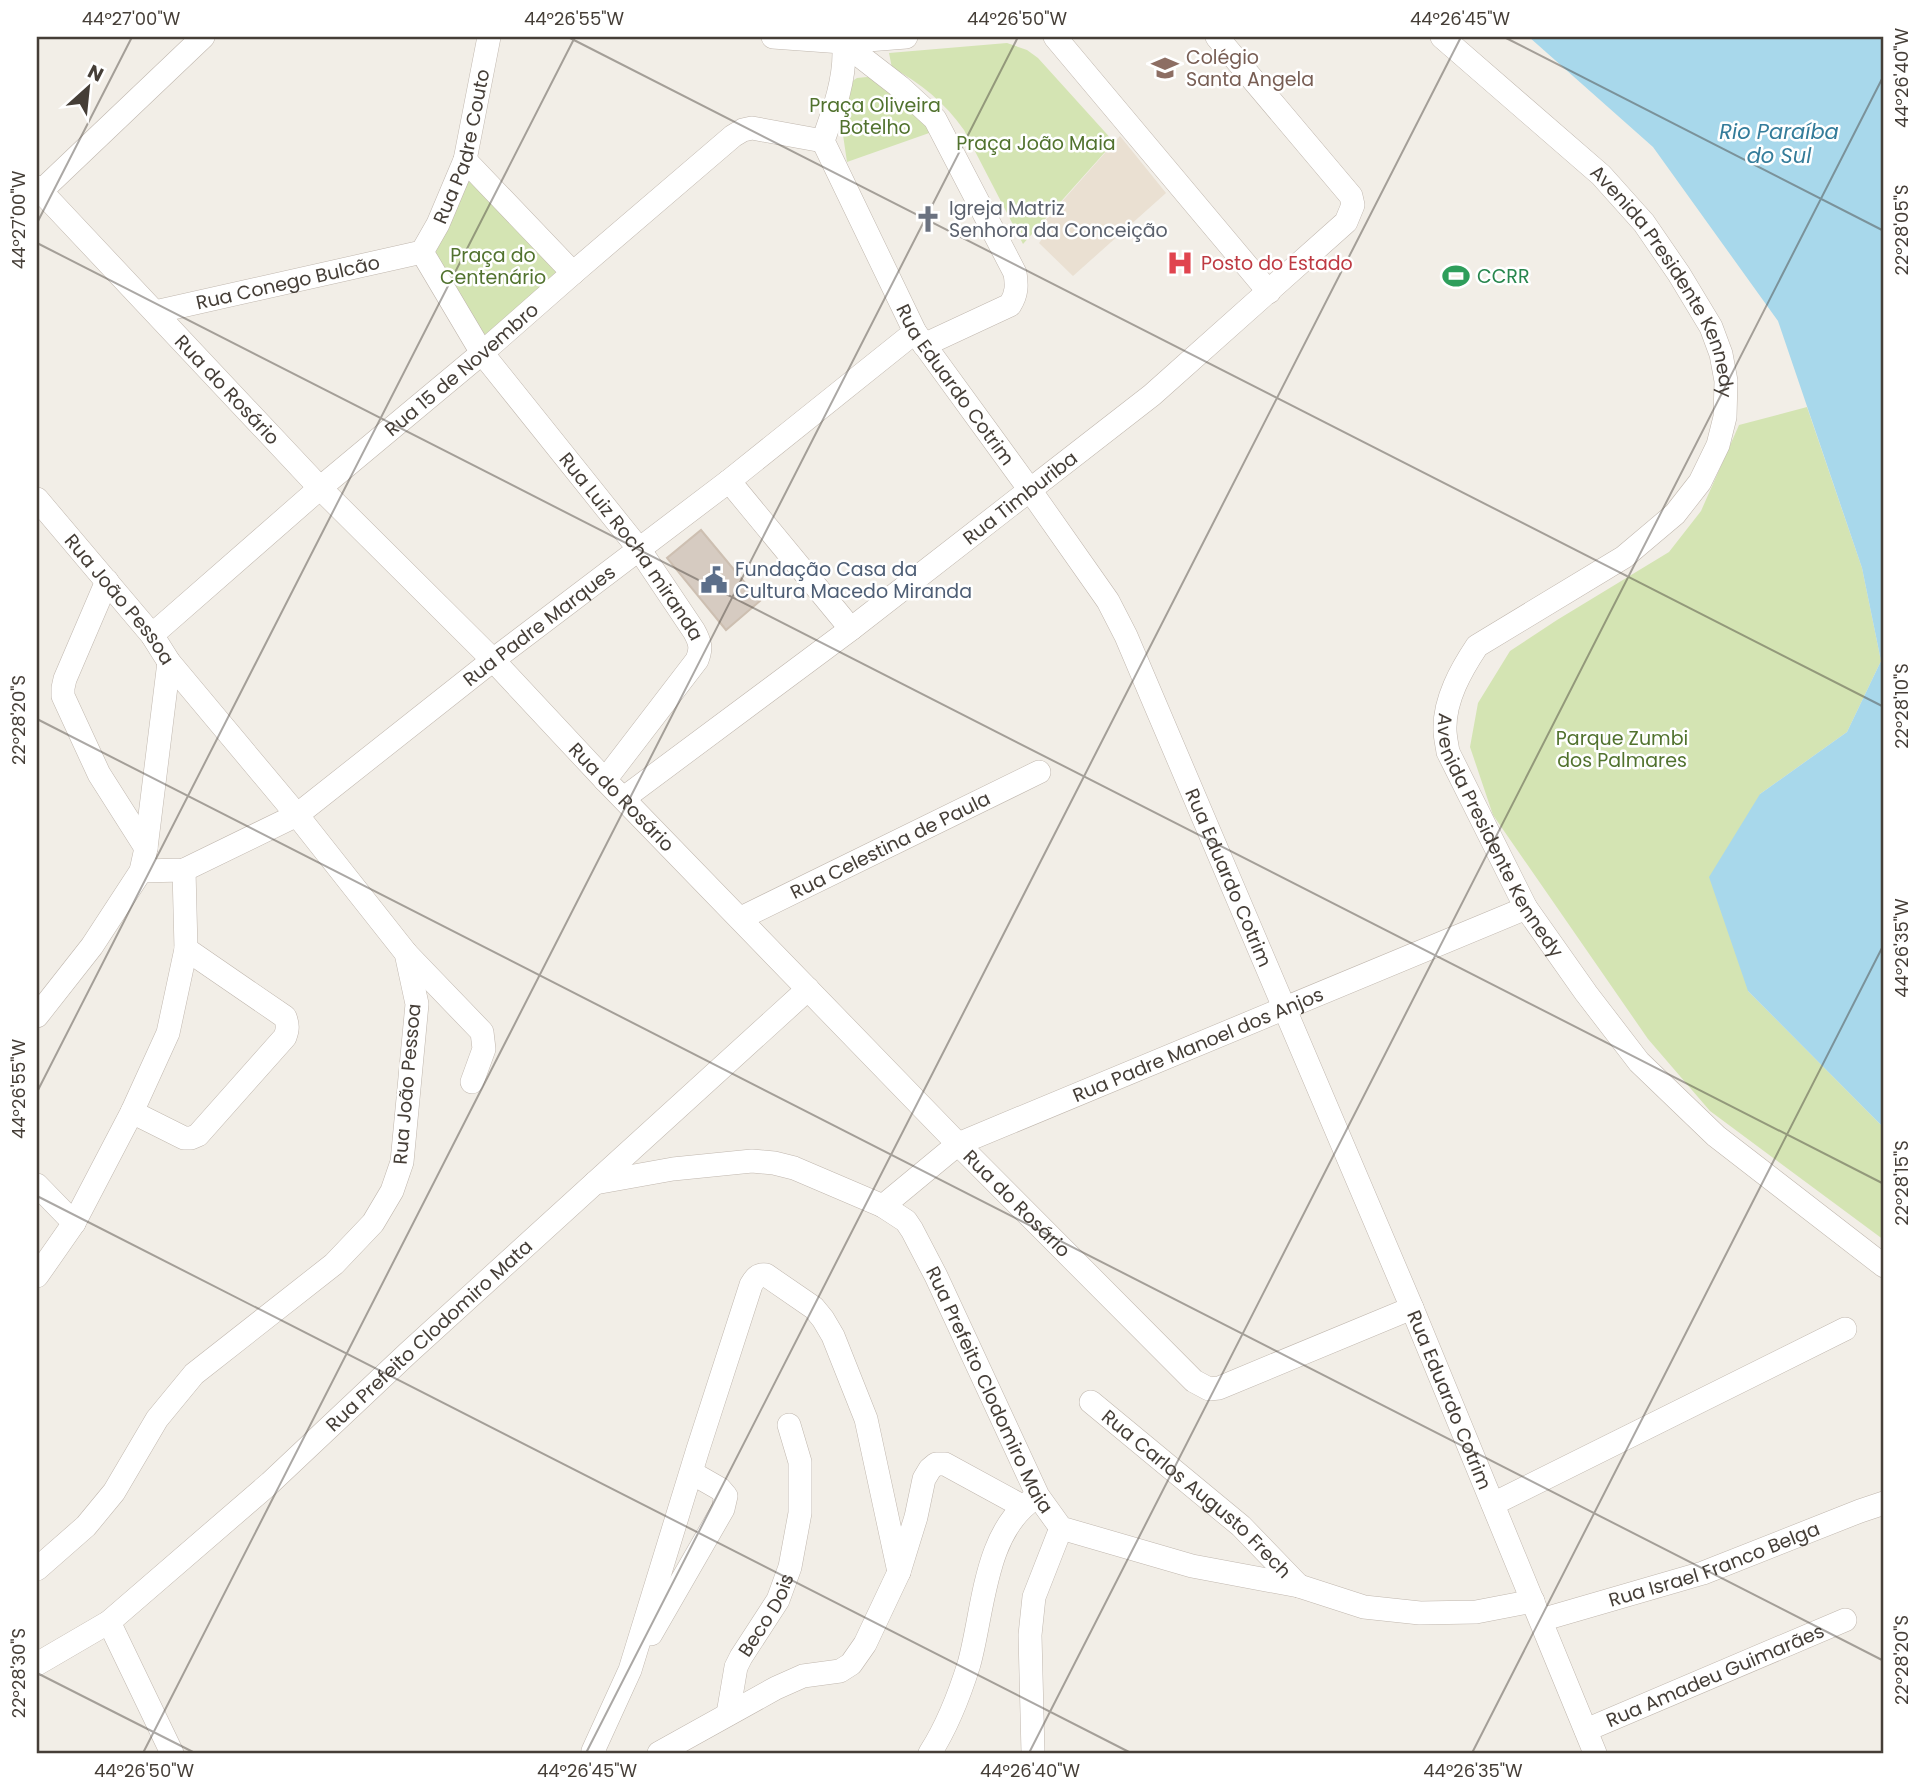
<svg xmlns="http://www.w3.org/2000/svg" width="1921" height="1790" font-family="Poppins,sans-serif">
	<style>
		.education { fill: #eae0d2 }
		.green { fill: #d4e4b3 }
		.water { fill: #a8d8eb }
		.building { fill: #d6cbc1; stroke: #cdbfb1; stroke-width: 2 }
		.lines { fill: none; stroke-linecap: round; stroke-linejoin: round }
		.minor-casing { stroke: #c0b7ae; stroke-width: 24 }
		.minor { stroke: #fff; stroke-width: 23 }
		.ticks { fill: none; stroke: #453e37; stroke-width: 2; stroke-opacity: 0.45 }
		.labels { text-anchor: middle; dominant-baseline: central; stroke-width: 5; stroke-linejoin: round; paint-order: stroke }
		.education-label { font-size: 19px; fill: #785e54; stroke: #fff; text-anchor: start }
		.park-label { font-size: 19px; fill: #51722e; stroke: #fff }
		.street-label { font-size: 19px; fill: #453e37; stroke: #fff }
		.worship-label { font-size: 19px; fill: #5b616d; stroke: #fff; text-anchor: start }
		.health-label { font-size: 19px; fill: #be3a42; stroke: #fff; text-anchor: start }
		.leisure-label { font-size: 19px; fill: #27864d; stroke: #fff; text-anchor: start }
		.service-label { font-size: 19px; fill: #4e5e75; stroke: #fff; text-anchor: start }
		.water-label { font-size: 21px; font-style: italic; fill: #347c9a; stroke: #fff }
		.neatline { fill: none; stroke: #453e37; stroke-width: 2.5 }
		.ticks-label { font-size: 18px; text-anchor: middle; fill: #453e37 }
	</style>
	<rect width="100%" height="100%" fill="#f2eee7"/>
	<path class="education" d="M 1120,136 L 1166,193 L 1073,276 L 1039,243 L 1048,231 L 1043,223 Z"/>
	<path class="green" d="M 1007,43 L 1027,50 L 1038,58 L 1114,142 L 1023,244 L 964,130 C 946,104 920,82 892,68 L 889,53 Z
		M 867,77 L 877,79 L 932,132 L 847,162 L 842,128 L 842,109 L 851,82 L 857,78 Z
		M 470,173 L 562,269 L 484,338 L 430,255 Z
		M 1807,407 L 1862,568 L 1881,661 L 1847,732 L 1760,794 L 1748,991 L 1884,1128 L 1884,1240 L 1710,1111 L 1648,1039 L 1493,815 L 1470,747 L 1478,703 L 1510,651 L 1557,620 L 1669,552 L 1701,511 L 1739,425 Z"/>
	<path class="water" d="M 1529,37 L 1884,37 L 1884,1128 L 1748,991 L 1709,877 L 1760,794 L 1847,732 L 1881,661 L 1862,568 L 1778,321 L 1653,147 Z"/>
	<path class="building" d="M 701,530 L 760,601 L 726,630 L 667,558 Z"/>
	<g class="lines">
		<defs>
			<g id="minor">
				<path d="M 773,37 L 842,42 L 906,37"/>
				<path id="s1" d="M 842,37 C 842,42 844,48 844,53 C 844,84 833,112 823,141 L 915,332 L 1030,490 L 1108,601 L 1126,636 L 1412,1308 L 1595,1753"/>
				<path d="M 1055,37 L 1269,292"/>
				<path id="s2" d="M 1442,37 L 1601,175 L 1644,223 L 1679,274 L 1711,327 L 1721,354 L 1726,381 L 1725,417 L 1718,445 L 1700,482 L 1675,514 L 1624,557 L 1477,646 C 1461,670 1444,700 1445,730 C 1445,737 1447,745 1448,752 L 1526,908 L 1586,993 L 1639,1062 L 1716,1136 L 1884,1266"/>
				<path d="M 842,42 L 900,87 L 935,119 L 1015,273 C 1017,285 1017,294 1010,305 L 924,345"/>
				<path d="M 465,160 L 573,273"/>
				<path id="s3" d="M 37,187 L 320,488 L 493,660 L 605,780 L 958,1144 L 1194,1381 L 1209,1389 L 1219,1388 L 1412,1308"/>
				<path d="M 37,195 L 203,37"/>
				<path id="s4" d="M 422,252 L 482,353 L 639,549 L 694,631 C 700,642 702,648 697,660 L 605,780"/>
				<path id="s5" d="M 422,252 L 438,224 L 465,160 L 489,37"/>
				<path id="s6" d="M 155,312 L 422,252"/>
				<path d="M 729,481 L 851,629"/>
				<path id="s7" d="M 37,499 L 152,635 L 169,662 L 297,815 L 406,953 L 417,1004 L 402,1162 L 392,1191 L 373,1223 L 334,1264 L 194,1374 L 157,1419 L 114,1492 L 86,1526 L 37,1569"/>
				<path d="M 107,581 L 65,679 L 63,688 L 63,696 L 99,774 L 146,848"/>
				<path id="s8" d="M 152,635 L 320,488 L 482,353 L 573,273 L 733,136 L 743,130 L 752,128 L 823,141"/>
				<path id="s9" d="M 624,798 L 851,629 L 1152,395 L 1346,222 L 1353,205 L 1351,196 L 1217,37"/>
				<path id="s10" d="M 141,871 L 184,870 L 297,815 L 493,660 L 729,481 L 915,332"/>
				<path id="s11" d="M 741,918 L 1039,772"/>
				<path d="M 406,953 L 482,1032 L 484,1049 L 472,1082"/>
				<path d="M 37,1016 L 92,946 L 141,871 L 146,848 L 169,662"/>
				<path d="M 132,1112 L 184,1138 L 191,1138 L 198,1135 L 285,1037 C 288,1029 288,1025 285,1017 L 186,949"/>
				<path id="s12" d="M 595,1183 L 673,1169 L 752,1161 L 774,1163 L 794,1168 L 883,1206 L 906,1221 L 912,1230 L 936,1276 L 1038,1496 L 1061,1528 L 1192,1566 L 1299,1586 L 1364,1607 L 1420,1613 L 1476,1612 L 1533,1601"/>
				<path d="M 37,1185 L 74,1223"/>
				<path id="s13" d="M 883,1206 L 958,1144 L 1526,908"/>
				<path d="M 37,1276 L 74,1223 L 132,1112 L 168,1033 L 186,949 L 184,870"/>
				<path id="s14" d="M 1091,1402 L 1241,1526 L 1299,1586"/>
				<path d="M 1493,1504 L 1845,1329"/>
				<path id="s15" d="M 1541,1620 L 1703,1573 L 1860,1511 L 1884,1503"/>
				<path d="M 109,1622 L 172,1753"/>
				<path d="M 651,1634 L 723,1509 L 726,1496 L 720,1489 L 692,1473"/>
				<path id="s16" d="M 37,1664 L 109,1622 L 270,1483 L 408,1353 L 808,989"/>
				<path id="s17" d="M 728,1714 L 736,1667 L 741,1657 L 778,1600 L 790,1567 L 800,1513 L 800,1462 L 789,1425"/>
				<path id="s18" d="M 1586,1730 L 1845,1620"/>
				<path d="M 595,1753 L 593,1751 L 630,1670 L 698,1449 L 751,1285 C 755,1278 758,1274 766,1275 L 814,1308 L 823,1319 L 833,1336 L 866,1419 L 899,1572"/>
				<path d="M 659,1753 L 776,1688 L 803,1676 L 840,1671 L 851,1664 L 865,1644 L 899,1572 L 916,1517 L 924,1479 L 930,1469 L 936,1464 L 945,1464 L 1022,1506"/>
				<path d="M 930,1753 C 946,1728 960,1693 969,1664 C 984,1610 984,1531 1035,1498"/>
				<path d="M 1033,1753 L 1030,1635 L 1034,1597 L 1061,1528"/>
			</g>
		</defs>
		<use href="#minor" class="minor-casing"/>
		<use href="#minor" class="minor"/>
	</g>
	<path class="ticks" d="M 568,37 L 1884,707M 1504,37 L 1884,231M 37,223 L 132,37M 37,243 L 1884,1184M 37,719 L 1884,1661M 37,1092 L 575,37M 37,1196 L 1131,1753M 37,1673 L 195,1753M 143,1753 L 1018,37M 586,1753 L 1461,37M 1029,1753 L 1884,75M 1472,1753 L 1884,944"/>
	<defs>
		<symbol id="school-bare" viewBox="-9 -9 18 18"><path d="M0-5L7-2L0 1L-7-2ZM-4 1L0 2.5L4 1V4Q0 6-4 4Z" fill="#8d6e63" stroke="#fff" stroke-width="2.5" paint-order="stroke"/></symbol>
		<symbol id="church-bare" viewBox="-9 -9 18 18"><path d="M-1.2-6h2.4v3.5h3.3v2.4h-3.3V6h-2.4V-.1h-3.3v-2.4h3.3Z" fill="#6b7280" stroke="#fff" stroke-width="2.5" paint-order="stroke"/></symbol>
		<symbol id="hospital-bare" viewBox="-9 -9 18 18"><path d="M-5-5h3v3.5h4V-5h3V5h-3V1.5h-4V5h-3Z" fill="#e0444e" stroke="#fff" stroke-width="2.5" paint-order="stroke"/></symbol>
		<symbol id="stadium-bare" viewBox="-9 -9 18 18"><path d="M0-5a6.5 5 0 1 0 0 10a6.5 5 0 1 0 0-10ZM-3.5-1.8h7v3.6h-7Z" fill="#2e9e5b" stroke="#fff" stroke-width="2.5" paint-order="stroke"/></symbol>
		<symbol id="civic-bare" viewBox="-9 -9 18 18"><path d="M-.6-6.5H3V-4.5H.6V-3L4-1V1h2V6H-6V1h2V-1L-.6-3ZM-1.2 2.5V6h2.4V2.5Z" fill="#5c6f8a" stroke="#fff" stroke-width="2.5" paint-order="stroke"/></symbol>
	</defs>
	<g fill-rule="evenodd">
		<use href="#school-bare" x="1146" y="49" width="38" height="38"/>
		<use href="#church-bare" x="909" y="200" width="38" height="38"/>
		<use href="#hospital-bare" x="1161" y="244" width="38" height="38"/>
		<use href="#stadium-bare" x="1437" y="257" width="38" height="38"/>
		<use href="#civic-bare" x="695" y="561" width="38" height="38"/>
	</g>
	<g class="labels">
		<g class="education-label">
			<text x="1186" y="57">Colégio<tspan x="1186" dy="22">Santa Angela</tspan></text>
		</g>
		<g class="park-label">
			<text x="875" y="105">Praça Oliveira<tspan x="875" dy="22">Botelho</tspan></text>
			<text x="1036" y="143">Praça João Maia</text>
			<text x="493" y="255">Praça do<tspan x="493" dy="22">Centenário</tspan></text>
			<text x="1622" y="738">Parque Zumbi<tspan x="1622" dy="22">dos Palmares</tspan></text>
		</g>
		<g class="street-label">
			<text stroke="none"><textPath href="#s5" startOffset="114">Rua Padre Couto</textPath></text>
			<text stroke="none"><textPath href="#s6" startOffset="136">Rua Conego Bulcão</textPath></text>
			<text stroke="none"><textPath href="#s2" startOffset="336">Avenida Presidente Kennedy</textPath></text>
			<text stroke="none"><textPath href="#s8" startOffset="408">Rua 15 de Novembro</textPath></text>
			<text stroke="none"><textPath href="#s1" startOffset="385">Rua Eduardo Cotrim</textPath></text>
			<text stroke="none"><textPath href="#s3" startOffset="278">Rua do Rosário</textPath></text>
			<text stroke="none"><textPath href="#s9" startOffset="497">Rua Timburiba</textPath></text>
			<text stroke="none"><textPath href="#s4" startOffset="362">Rua Luiz Rocha miranda</textPath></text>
			<text stroke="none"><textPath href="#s7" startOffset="130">Rua João Pessoa</textPath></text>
			<text stroke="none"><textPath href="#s10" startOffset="476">Rua Padre Marques</textPath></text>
			<text stroke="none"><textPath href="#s3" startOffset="845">Rua do Rosário</textPath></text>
			<text stroke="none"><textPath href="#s2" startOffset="1050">Avenida Presidente Kennedy</textPath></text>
			<text stroke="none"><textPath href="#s11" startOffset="166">Rua Celestina de Paula</textPath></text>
			<text stroke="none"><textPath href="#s1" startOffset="952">Rua Eduardo Cotrim</textPath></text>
			<text stroke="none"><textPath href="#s13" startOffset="357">Rua Padre Manoel dos Anjos</textPath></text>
			<text transform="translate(407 1084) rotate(-85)">Rua João Pessoa</text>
			<text stroke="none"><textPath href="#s3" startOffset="1412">Rua do Rosário</textPath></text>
			<text stroke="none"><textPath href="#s16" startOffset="513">Rua Prefeito Clodomiro Mata</textPath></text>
			<text stroke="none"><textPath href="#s12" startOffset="514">Rua Prefeito Clodomiro Maia</textPath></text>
			<text stroke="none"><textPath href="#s1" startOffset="1519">Rua Eduardo Cotrim</textPath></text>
			<text stroke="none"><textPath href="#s14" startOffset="140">Rua Carlos Augusto Frech</textPath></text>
			<text stroke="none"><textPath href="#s15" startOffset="182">Rua Israel Franco Belga</textPath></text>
			<text stroke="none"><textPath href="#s17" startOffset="108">Beco Dois</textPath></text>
			<text stroke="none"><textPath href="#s18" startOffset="140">Rua Amadeu Guimarães</textPath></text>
		</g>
		<g class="worship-label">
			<text x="949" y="208">Igreja Matriz<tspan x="949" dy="22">Senhora da Conceição</tspan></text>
		</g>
		<g class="health-label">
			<text x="1201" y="263">Posto do Estado</text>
		</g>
		<g class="leisure-label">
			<text x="1477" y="276">CCRR</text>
		</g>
		<g class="service-label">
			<text x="735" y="569">Fundação Casa da<tspan x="735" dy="22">Cultura Macedo Miranda</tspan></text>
		</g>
		<g class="water-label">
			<text x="1779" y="131">Rio Paraíba<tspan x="1779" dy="24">do Sul</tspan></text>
		</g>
	</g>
	<rect width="1921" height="1790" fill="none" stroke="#ffffff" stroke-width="77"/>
	<g transform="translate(88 88) rotate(27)" stroke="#ffffff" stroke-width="5" paint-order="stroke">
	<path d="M0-5L12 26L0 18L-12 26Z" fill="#453e37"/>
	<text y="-10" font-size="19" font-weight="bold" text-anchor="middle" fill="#453e37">N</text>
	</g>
	<rect x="38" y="38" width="1844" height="1714" class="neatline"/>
	<g class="ticks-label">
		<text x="131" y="25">44°27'00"W</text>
		<text x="574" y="25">44°26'55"W</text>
		<text x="1017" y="25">44°26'50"W</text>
		<text x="1460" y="25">44°26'45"W</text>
		<text transform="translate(1902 78) rotate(-90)" y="6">44°26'40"W</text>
		<text transform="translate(19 220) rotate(-90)" y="6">44°27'00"W</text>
		<text transform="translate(1902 230) rotate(-90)" y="6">22°28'05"S</text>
		<text transform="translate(1902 706) rotate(-90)" y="6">22°28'10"S</text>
		<text transform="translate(19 720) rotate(-90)" y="6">22°28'20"S</text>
		<text transform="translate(1902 948) rotate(-90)" y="6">44°26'35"W</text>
		<text transform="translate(19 1089) rotate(-90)" y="6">44°26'55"W</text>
		<text transform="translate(1902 1183) rotate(-90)" y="6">22°28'15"S</text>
		<text transform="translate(1902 1660) rotate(-90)" y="6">22°28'20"S</text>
		<text transform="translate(19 1673) rotate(-90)" y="6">22°28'30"S</text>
		<text x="144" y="1777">44°26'50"W</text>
		<text x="587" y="1777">44°26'45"W</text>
		<text x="1030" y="1777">44°26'40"W</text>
		<text x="1473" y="1777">44°26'35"W</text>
	</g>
</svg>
